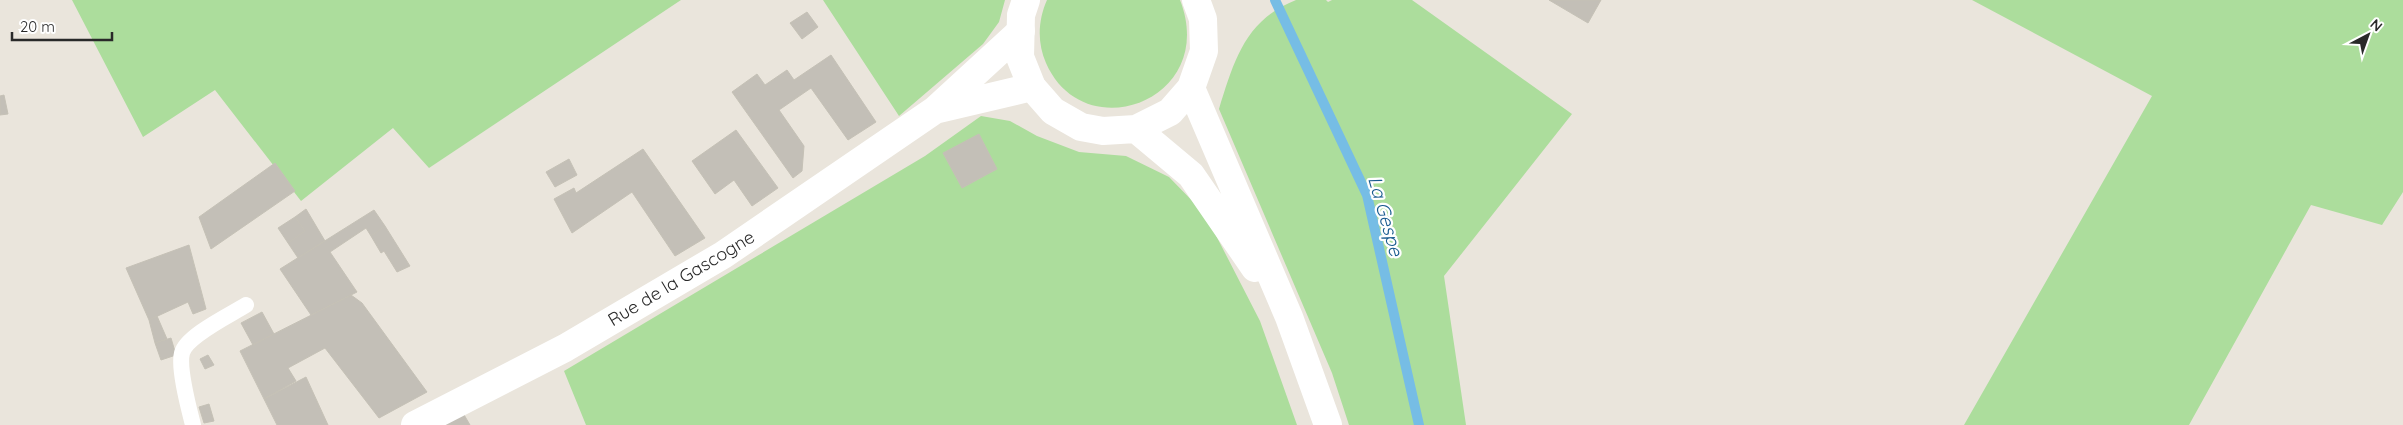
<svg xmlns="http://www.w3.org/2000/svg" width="2403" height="425" font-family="Quicksand,sans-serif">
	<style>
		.green { fill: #acdd9c }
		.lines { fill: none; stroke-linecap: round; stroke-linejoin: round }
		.stream { stroke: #76bde5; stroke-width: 10 }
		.building { fill: #c3bfb7; stroke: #c5c1b6 }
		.service { stroke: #fff; stroke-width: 16 }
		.minor { stroke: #fff; stroke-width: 28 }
		.secondary { stroke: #fff; stroke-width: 28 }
		.labels { text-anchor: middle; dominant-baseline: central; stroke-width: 4.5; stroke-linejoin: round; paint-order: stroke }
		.street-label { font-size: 18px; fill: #292929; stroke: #fff }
		.water-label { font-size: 19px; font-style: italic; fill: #175a8e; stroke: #fff }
	</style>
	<rect width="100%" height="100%" fill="#eae5dc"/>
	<path class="green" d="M 72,0 L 681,0 L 429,168 L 393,128 L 301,201 L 215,90 L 143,137 Z
		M 823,0 L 1005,0 L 999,22 L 983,44 L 899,116 Z
		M 1047,0 L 1180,0 C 1219,100 1084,150 1046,63 C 1037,43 1038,20 1047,0 Z
		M 1296,0 L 1326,0 L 1328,2 L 1332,0 L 1412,0 L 1572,114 L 1444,276 L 1466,425 L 1349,425 L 1332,373 L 1219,109 C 1234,61 1245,20 1296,0 Z
		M 1972,0 L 2403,0 L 2403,192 L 2382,225 L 2311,205 L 2189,425 L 1964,425 L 2152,96 Z
		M 981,116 L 1010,121 L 1037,136 L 1079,152 L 1126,156 L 1169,177 L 1205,214 L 1260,321 L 1297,425 L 586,425 L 564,371 L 925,156 Z"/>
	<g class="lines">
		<path class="stream" d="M 1275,0 L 1367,195 L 1419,425"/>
	</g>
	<path class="building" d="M 1549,0 L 1601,0 L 1588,23 Z
		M 807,12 L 818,27 L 802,39 L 790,23 Z
		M 831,55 L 876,122 L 848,140 L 811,88 L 779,110 L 804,146 L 802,171 L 793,178 L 732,92 L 757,74 L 765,85 L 787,70 L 794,80 Z
		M 4,95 L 8,114 L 0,115 L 0,96 Z
		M 736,130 L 778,188 L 752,206 L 734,180 L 715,194 L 692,161 Z
		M 979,134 L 997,169 L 962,188 L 943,153 Z
		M 643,149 L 705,238 L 675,256 L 632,192 L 572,233 L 554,199 L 574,188 L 576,193 Z
		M 569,159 L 577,175 L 555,187 L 546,172 Z
		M 275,163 L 295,191 L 211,249 L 199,217 Z
		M 306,209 L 325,241 L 298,258 L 288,243 L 305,231 L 295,217 Z
		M 374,210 L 385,226 L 371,236 L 366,228 L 330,252 L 357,292 L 311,315 L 280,269 Z
		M 295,217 L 305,231 L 288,243 L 278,228 Z
		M 385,226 L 410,266 L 397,272 L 384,251 L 381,253 L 371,236 Z
		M 189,245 L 206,309 L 193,314 L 188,302 L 149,320 L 126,268 Z
		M 351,295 L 362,303 L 427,392 L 379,418 L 325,348 L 288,368 L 296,381 L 264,399 L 240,351 Z
		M 262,312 L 274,334 L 253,345 L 241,323 Z
		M 157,316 L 167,339 L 155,343 L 149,320 Z
		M 171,338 L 176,355 L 161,360 L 155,343 Z
		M 208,355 L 214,365 L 205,369 L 200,359 Z
		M 306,377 L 328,425 L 277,425 L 264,399 Z
		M 209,404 L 214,421 L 204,423 L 199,407 Z
		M 463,413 L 470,425 L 439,425 Z"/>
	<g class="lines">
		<path class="service" d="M 193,425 C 189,409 178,368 182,353 C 186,336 230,315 246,305"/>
		<path class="minor" d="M 1021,31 L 935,110 L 1032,87
			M 415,425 L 565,348 L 723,255 L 935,110"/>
		<path class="secondary" d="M 1026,0 L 1021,15 L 1020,57 L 1032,87 L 1053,111 L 1081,127 L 1103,131 L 1136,129 L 1170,112 L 1191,88 L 1204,51 L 1203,19 L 1196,0
			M 1191,88 L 1289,317 L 1328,425
			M 1136,129 L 1191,175 L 1255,268"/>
	</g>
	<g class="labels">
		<g class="street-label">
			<text transform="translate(681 278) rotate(-31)">Rue de la Gascogne</text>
		</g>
		<g class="water-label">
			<text transform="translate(1386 216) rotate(74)">La Gespe</text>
		</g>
	</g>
	<g transform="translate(2368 35) rotate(41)" stroke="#ffffff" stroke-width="4" paint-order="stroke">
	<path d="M0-4L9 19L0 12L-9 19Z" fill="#292929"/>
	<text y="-8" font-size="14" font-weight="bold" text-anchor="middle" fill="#292929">N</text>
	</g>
	<path d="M12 32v8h100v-8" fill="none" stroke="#292929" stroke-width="2.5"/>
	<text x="20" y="32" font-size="15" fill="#292929" stroke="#ffffff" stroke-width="4" paint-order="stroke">20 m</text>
</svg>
